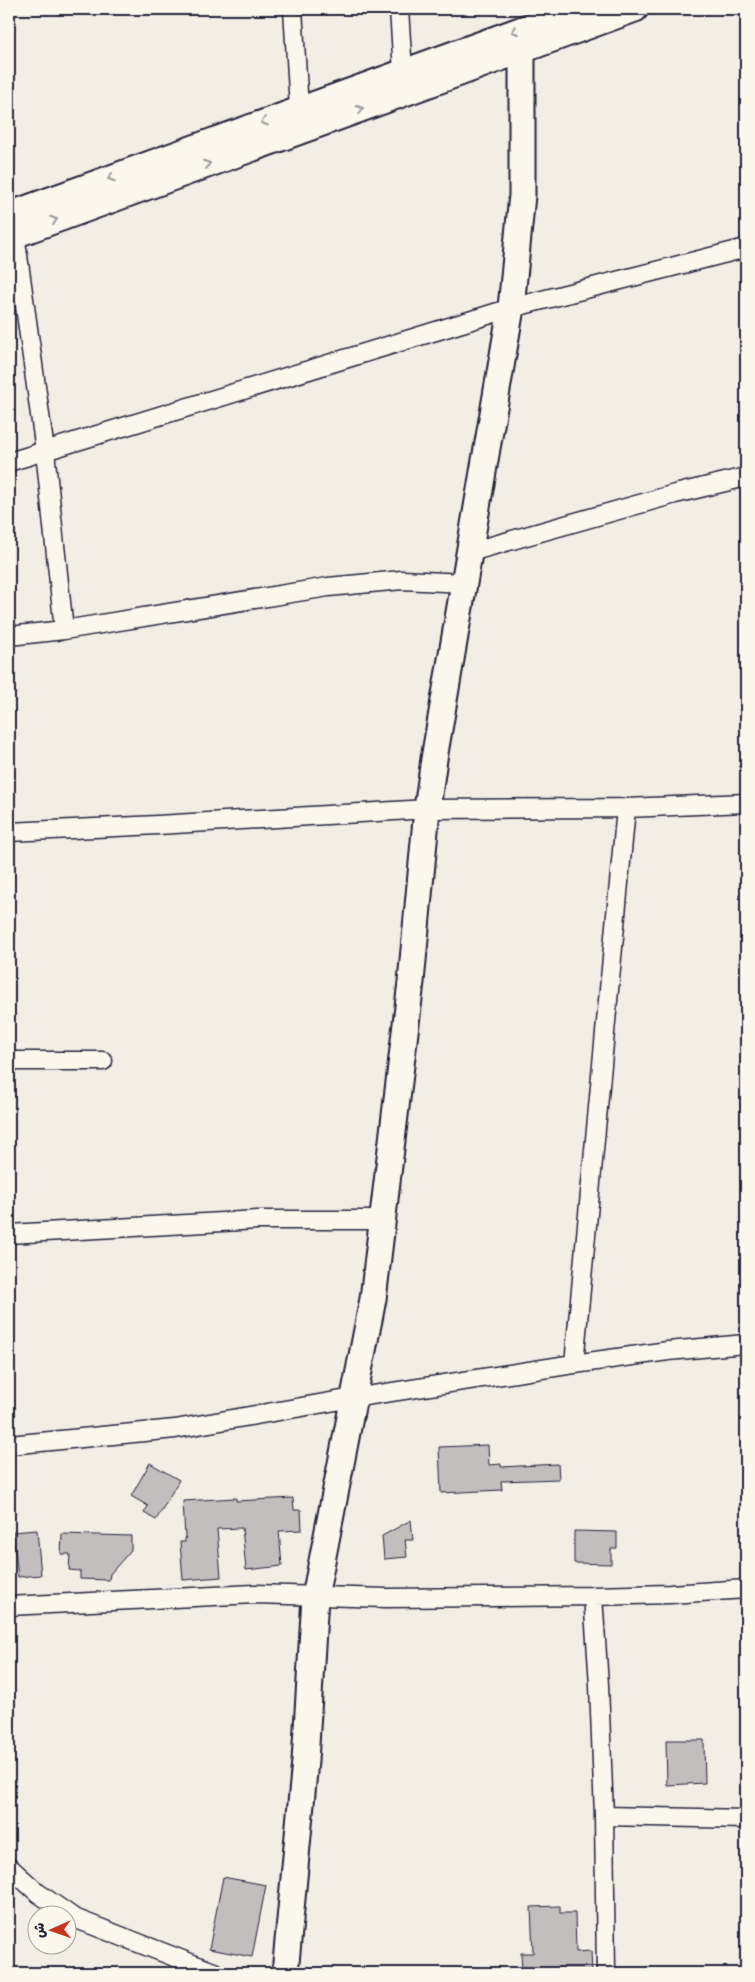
<svg xmlns="http://www.w3.org/2000/svg" width="755" height="1982" font-family="'Gochi Hand','Playpen Sans Arabic',sans-serif">
	<style>
		.building { fill: #c2bebe; stroke: #22223b }
		.lines { fill: none; stroke-linecap: round; stroke-linejoin: round }
		.street-casing { stroke: #22223b; stroke-width: 21 }
		.secondary-casing { stroke: #22223b; stroke-width: 29 }
		.street { stroke: #fbf7ec; stroke-width: 18 }
		.secondary { stroke: #fbf7ec; stroke-width: 25 }
		.oneway { stroke: #99979c }
	</style>
	<rect width="100%" height="100%" fill="#f2eee5"/>
	<filter id="ink" filterUnits="userSpaceOnUse"><feTurbulence type="fractalNoise" baseFrequency=".02" numOctaves="2"/><feDisplacementMap in="SourceGraphic" scale="10" xChannelSelector="R" yChannelSelector="G"/><feConvolveMatrix kernelMatrix="1 2 1 2 8 2 1 2 1" color-interpolation-filters="sRGB"/></filter>
	<g filter="url(#ink)">
		<path class="building" d="M 488,1445 L 489,1465 L 501,1464 L 501,1467 L 558,1464 L 559,1479 L 501,1481 L 502,1490 L 441,1493 L 439,1447 Z
			M 150,1463 L 179,1480 L 156,1520 L 144,1513 L 148,1506 L 131,1496 Z
			M 236,1498 L 236,1501 L 293,1498 L 294,1510 L 301,1510 L 302,1530 L 279,1531 L 282,1566 L 246,1570 L 242,1528 L 217,1529 L 221,1577 L 183,1580 L 180,1542 L 185,1542 L 185,1538 L 186,1538 L 185,1537 L 183,1501 Z
			M 411,1520 L 413,1540 L 405,1540 L 407,1557 L 384,1559 L 382,1536 Z
			M 37,1530 L 41,1575 L 18,1577 L 13,1532 Z
			M 574,1531 L 617,1532 L 617,1548 L 611,1549 L 611,1564 L 574,1563 Z
			M 62,1534 L 131,1536 L 131,1550 L 110,1574 L 109,1580 L 80,1579 L 80,1571 L 69,1570 L 70,1554 L 61,1554 Z
			M 666,1740 L 704,1740 L 705,1783 L 667,1785 Z
			M 223,1877 L 266,1885 L 252,1957 L 209,1949 Z
			M 560,1906 L 560,1913 L 575,1913 L 576,1952 L 591,1951 L 592,1973 L 522,1973 L 521,1953 L 533,1953 L 531,1907 Z"/>
		<g class="lines">
			<defs>
				<path id="street" d="M 293,9 L 299,109
					M 399,9 L 403,72
					M 15,234 L 45,451 L 64,630 L 328,587 L 402,580 L 465,583
					M 9,462 L 511,308 L 746,248
					M 470,552 L 675,494 L 746,477
					M 9,636 L 64,630
					M 9,832 L 158,825 L 427,809 L 626,808 L 746,803
					M 9,1061 L 103,1061
					M 9,1234 L 258,1220 L 383,1220
					M 574,1364 L 626,808
					M 9,1445 L 175,1429 L 353,1398 L 574,1364 L 668,1351 L 746,1344
					M 593,1596 L 670,1594 L 746,1589
					M 9,1606 L 255,1594 L 386,1598 L 593,1596 L 599,1685 L 604,1816 L 746,1819
					M 604,1816 L 606,1973
					M 9,1867 L 38,1893 L 74,1918 L 216,1973"/>
				<path id="secondary" d="M 9,215 L 578,9
					M 9,237 L 635,9
					M 285,1973 L 305,1761 L 315,1597 L 373,1299 L 411,982 L 427,809 L 434,759 L 511,308 L 522,195 L 522,50"/>
			</defs>
			<use href="#street" class="street-casing"/>
			<use href="#secondary" class="secondary-casing"/>
			<use href="#street" class="street"/>
			<use href="#secondary" class="secondary"/>
		</g>
		<defs><path id="oneway-chevron" d="M-2-3.5L2.5 0L-2 3.5" fill="none" stroke-width="1.6" stroke-linecap="round" stroke-linejoin="round" transform="scale(1.25)"/></defs>
		<g class="oneway">
			<use href="#oneway-chevron" transform="translate(515 31) rotate(160)"/>
			<use href="#oneway-chevron" transform="translate(360 109) rotate(-20)"/>
			<use href="#oneway-chevron" transform="translate(264 122) rotate(160)"/>
			<use href="#oneway-chevron" transform="translate(207 164) rotate(-20)"/>
			<use href="#oneway-chevron" transform="translate(111 178) rotate(160)"/>
			<use href="#oneway-chevron" transform="translate(54 220) rotate(-20)"/>
		</g>
	</g>
	<rect width="755" height="1982" fill="none" stroke="#fbf7ec" stroke-width="30"/>
	<rect x="15" y="15" width="725" height="1952" fill="none" stroke="#22223b" stroke-width="2" filter="url(#ink)"/>
	<g transform="translate(52 1930) rotate(268)"><circle r="24" fill="#fbf7ec" stroke="#a4a2a5"/>
	<path d="M0-4L9 19L0 12L-9 19Z" fill="#c8321e"/>
	<text y="-8" font-size="14" font-weight="bold" text-anchor="middle" fill="#22223b">ش</text>
	</g>
</svg>
